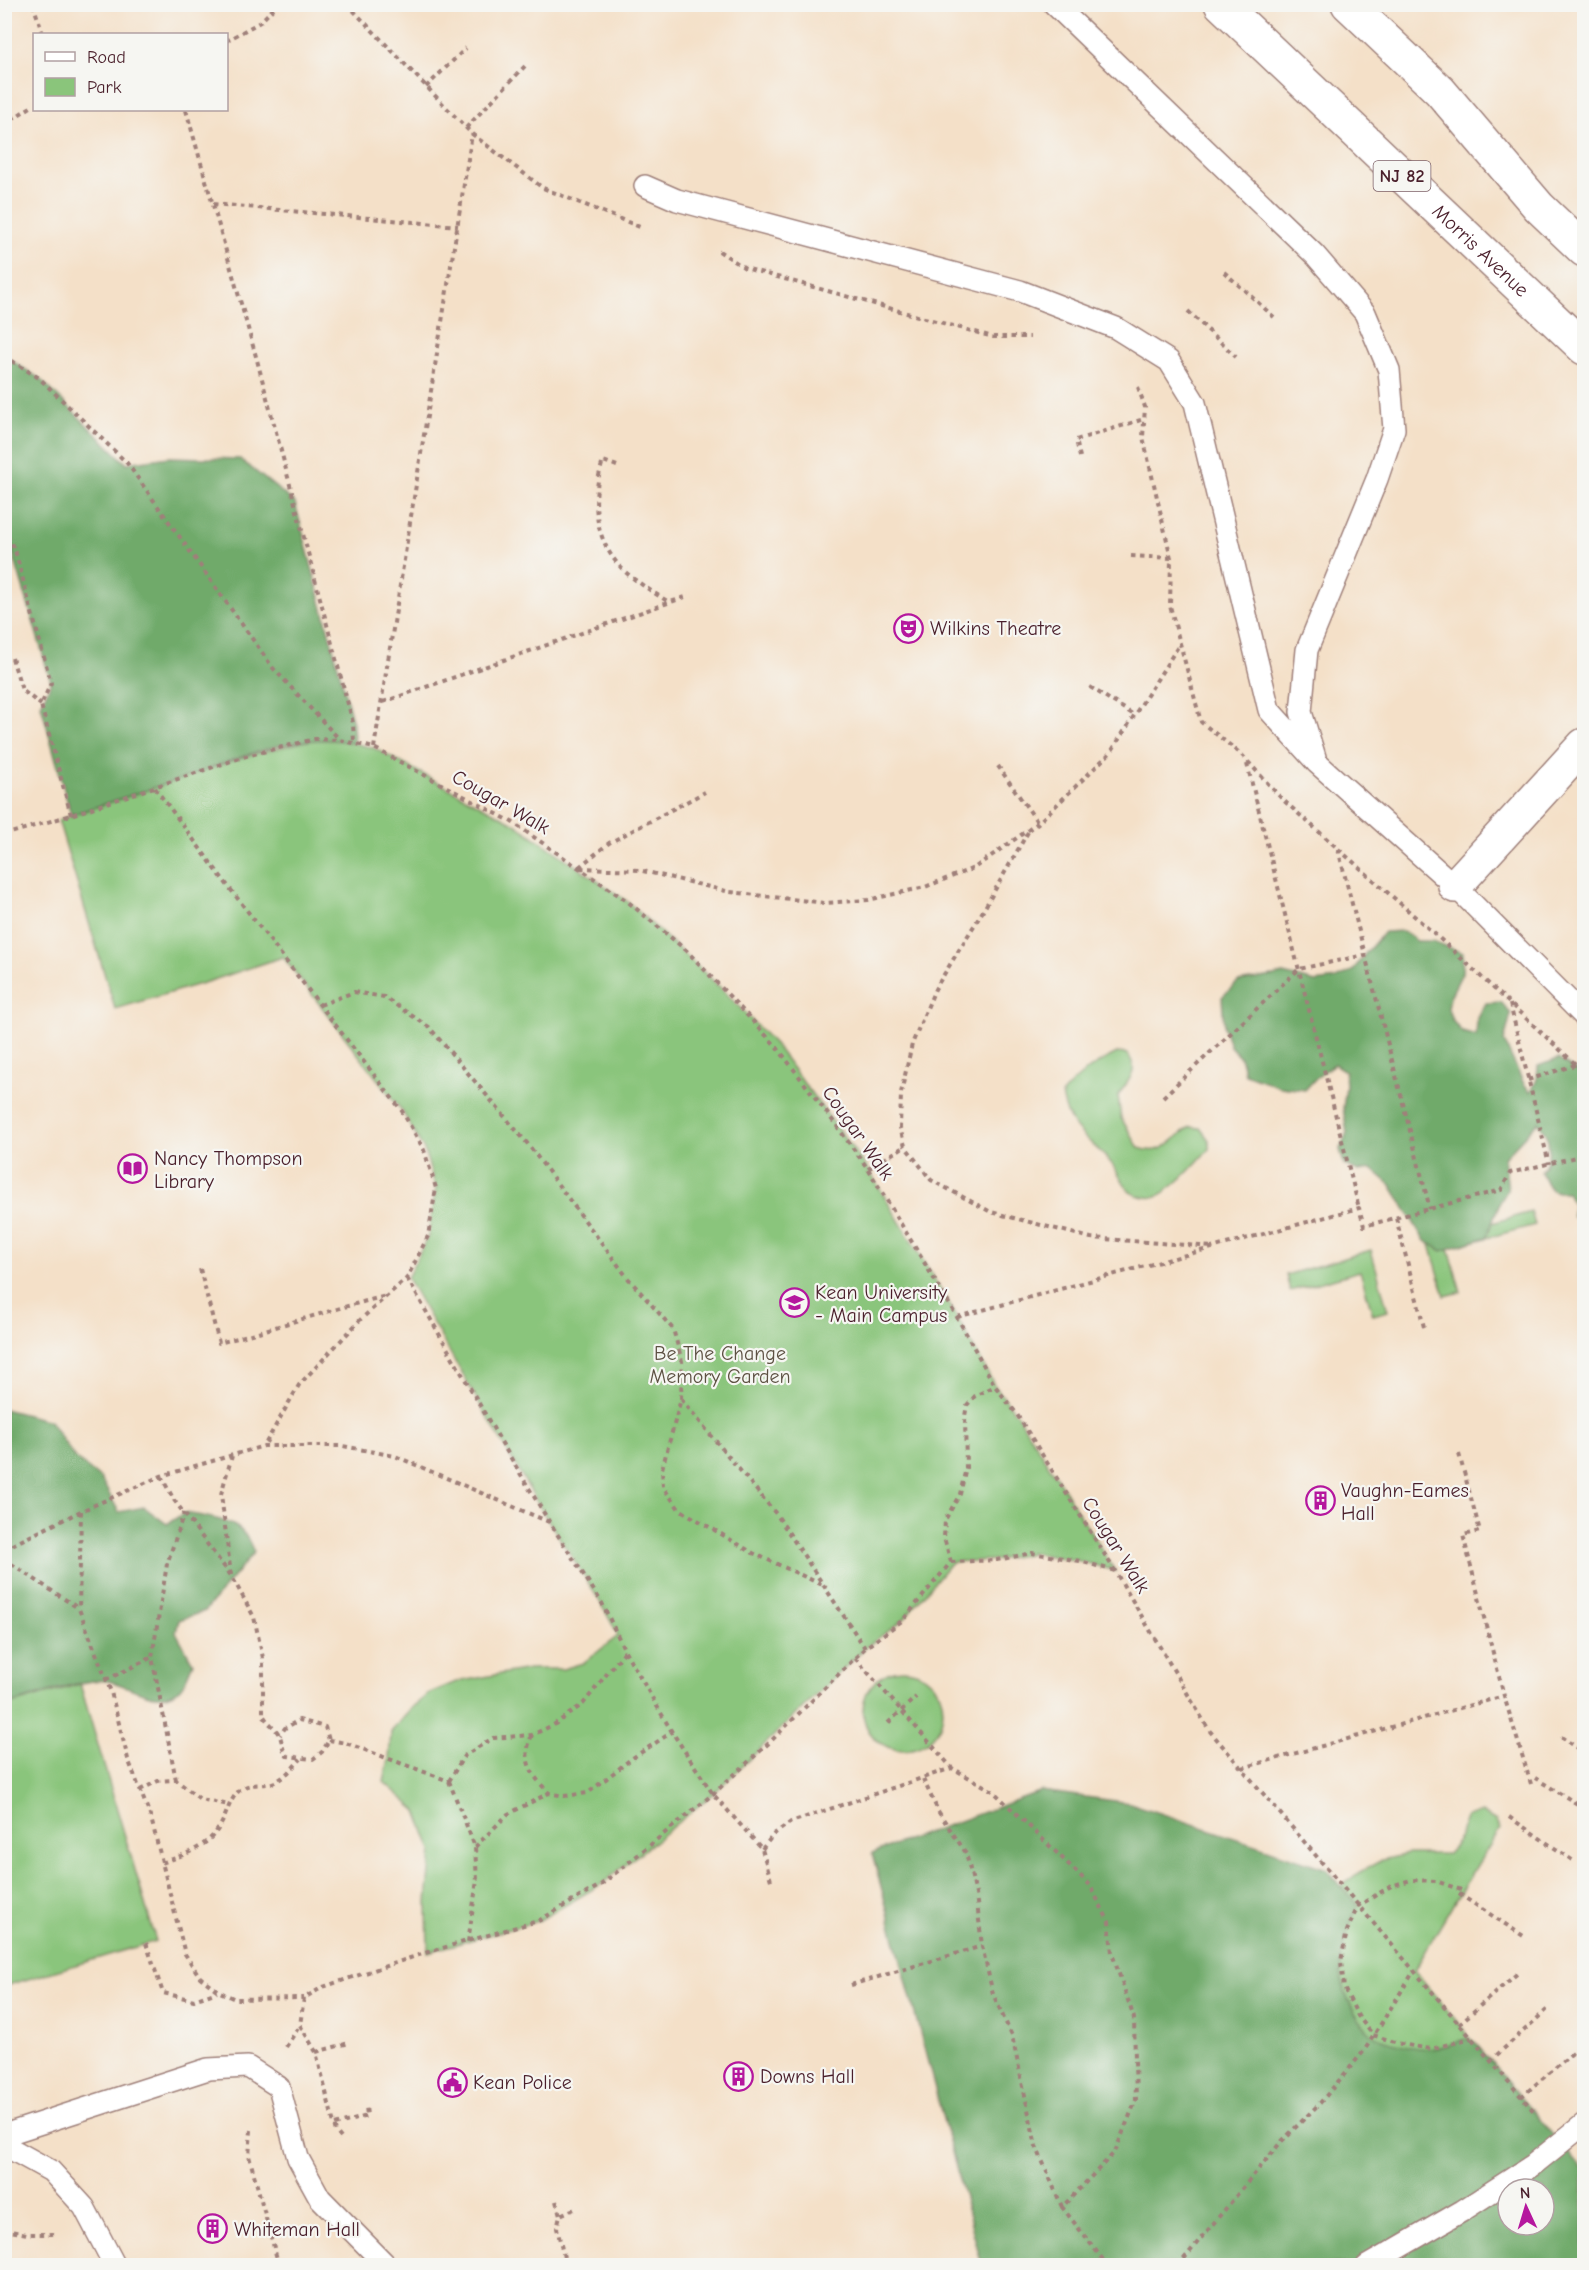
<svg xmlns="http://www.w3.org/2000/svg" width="1589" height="2270" font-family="'Comic Neue',sans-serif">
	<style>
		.green { fill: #8ac57b; stroke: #6a7253; stroke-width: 1.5 }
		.forest { fill: #6faa6b; stroke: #5c644b; stroke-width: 1.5; fill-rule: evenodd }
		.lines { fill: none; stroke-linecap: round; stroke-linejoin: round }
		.lane-casing { stroke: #9f807a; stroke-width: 24 }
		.street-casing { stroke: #9f807a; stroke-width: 36 }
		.primary-casing { stroke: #9f807a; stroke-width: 36 }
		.path { stroke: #9f807a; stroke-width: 4; stroke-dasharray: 4.5 4.5; stroke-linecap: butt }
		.lane { stroke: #fff; stroke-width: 21 }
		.street { stroke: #fff; stroke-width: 33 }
		.primary { stroke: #fff; stroke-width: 33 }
		.labels { text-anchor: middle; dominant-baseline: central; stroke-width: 4.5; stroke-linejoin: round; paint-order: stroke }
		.shield { fill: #f6f6f2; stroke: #7e6067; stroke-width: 1.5 }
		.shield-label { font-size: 18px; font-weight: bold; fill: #4a1f2b }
		.street-label { font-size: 20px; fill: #4a1f2b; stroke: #f6f6f2 }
		.poi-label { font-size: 20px; fill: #4a1f2b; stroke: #f6f6f2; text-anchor: start }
		.park-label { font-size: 20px; fill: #5d5143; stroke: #f6f6f2 }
	</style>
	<rect width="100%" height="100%" fill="#f6f6f2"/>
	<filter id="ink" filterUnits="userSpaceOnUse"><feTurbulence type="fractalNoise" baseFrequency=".0167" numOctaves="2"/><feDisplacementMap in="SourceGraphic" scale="12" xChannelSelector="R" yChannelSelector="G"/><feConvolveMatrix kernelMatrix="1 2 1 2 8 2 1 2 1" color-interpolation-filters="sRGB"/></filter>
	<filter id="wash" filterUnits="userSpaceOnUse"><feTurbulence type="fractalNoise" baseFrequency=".008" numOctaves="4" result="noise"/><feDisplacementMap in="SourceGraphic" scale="24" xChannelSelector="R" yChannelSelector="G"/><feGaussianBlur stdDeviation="1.35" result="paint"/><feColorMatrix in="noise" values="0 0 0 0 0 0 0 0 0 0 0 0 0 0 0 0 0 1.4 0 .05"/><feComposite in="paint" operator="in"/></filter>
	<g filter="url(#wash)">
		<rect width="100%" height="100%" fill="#f4e0c8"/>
		<path class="green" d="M 315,739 L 340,740 L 374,748 L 512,822 L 627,901 L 724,991 L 776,1046 L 868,1169 L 957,1317 L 995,1386 L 1016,1413 L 1115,1571 L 1080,1561 L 1032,1553 L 997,1560 L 951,1562 L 903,1620 L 865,1648 L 713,1794 L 602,1884 L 538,1921 L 428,1952 L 427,1902 L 432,1851 L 417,1811 L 384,1782 L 389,1759 L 391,1732 L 411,1708 L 430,1693 L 456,1682 L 529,1669 L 563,1669 L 583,1663 L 618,1636 C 596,1590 566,1550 540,1507 C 495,1431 451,1355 407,1278 L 428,1236 L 436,1188 L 424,1150 L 402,1111 L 283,957 L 210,981 L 115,1009 L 58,820 L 246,756 Z
			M 1117,1053 L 1127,1054 C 1142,1072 1127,1080 1118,1096 L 1121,1118 L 1139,1148 C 1164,1157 1171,1139 1190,1127 L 1200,1128 L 1209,1140 L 1209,1149 C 1197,1162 1172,1192 1154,1197 C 1148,1198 1138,1197 1132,1193 C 1125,1189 1117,1170 1111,1163 C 1090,1138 1067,1131 1062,1094 C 1078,1075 1095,1064 1117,1053 Z
			M 1531,1212 L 1535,1225 L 1449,1248 L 1461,1292 L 1445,1296 L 1429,1241 Z
			M 1371,1250 L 1388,1311 L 1373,1315 L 1360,1271 L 1290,1291 L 1286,1275 Z
			M863 1710a40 40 0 1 1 80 0a40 40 0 1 1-80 0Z
			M 80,1684 L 156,1941 L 5,1986 L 5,1706 Z
			M 1481,1812 L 1496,1821 L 1500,1829 L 1459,1894 L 1414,1971 L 1493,2064 L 1460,2074 L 1373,2059 L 1315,1930 L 1326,1899 L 1358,1873 L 1382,1860 L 1408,1854 L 1448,1854 L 1455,1846 L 1466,1818 Z"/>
		<path class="forest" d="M 4,356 L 39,378 L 126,463 L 169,457 L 240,459 L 295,503 L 353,723 L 354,743 C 296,730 235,760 181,779 C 144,791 108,803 71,815 L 41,705 L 51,682 L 5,527 Z
			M 1403,931 L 1417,941 L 1433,941 L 1463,953 L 1462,973 L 1450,997 L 1448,1009 L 1452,1020 L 1462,1032 L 1476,1036 L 1477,1020 L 1486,1003 L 1501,1002 L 1511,1014 L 1504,1041 L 1524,1084 L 1531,1092 L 1537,1079 L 1538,1066 L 1558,1059 L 1575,1070 L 1584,1070 L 1584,1224 L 1572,1216 L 1573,1205 L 1567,1192 C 1548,1193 1549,1188 1541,1172 C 1553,1154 1551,1138 1538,1122 L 1504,1158 L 1508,1189 L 1500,1202 L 1487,1237 L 1442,1251 L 1424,1240 L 1391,1185 L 1372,1169 L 1359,1171 L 1344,1165 L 1340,1149 L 1347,1133 L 1343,1108 L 1346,1087 L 1345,1071 L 1334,1064 L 1315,1079 L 1305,1090 L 1280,1087 L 1245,1074 L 1240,1057 L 1230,1046 L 1224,1027 L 1222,997 L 1238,982 L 1273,976 L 1283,974 L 1316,982 L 1336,979 L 1354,970 L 1360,960 L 1384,932 Z
			M 4,1409 L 50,1421 L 74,1457 L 101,1479 L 119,1512 L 144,1507 L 167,1524 L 184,1513 C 201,1516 235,1519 245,1535 C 249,1540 251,1546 254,1552 L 205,1611 L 179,1620 L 176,1632 L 193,1663 C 188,1673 185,1687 174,1693 C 152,1704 128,1684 107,1681 C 83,1677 30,1699 5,1706 Z
			M 1041,1791 L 1130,1803 L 1327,1869 L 1358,1906 C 1350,1923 1344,1940 1341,1959 C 1338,1984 1353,2017 1372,2034 C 1381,2041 1418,2049 1430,2049 C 1443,2048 1458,2041 1471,2038 L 1584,2172 L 1584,2265 L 982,2265 L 872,1853 ZM 1508,2189 L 1544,2189 L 1544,2225 L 1508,2225 Z"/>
	</g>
	<g filter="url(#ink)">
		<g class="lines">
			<defs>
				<path id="lane" d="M 1054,4 L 1315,255 L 1365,313 L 1389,370 L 1394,429 L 1377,479 L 1307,650 L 1301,712 L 1315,757
					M 645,186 L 677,200 L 1020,291 L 1116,328 L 1169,361 L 1195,403 L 1269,710 L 1317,763 L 1455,886 L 1584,1016
					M 4,2135 L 208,2069 L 248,2067 L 279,2087 L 298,2158 L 320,2198 L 387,2266
					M 4,2145 L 51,2171 L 84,2207 L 115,2266
					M 1367,2266 L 1462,2211 L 1533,2165 L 1584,2124"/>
				<path id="street" d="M 1455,886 L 1584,745"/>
				<g id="primary">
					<path id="s1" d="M 1221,4 L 1584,348"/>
					<path d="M 1348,4 L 1440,91 L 1539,207 L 1584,250"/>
				</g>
			</defs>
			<use href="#lane" class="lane-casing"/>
			<use href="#street" class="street-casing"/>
			<use href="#primary" class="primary-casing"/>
			<path class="path" d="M 33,4 L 43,34
				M 347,4 L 472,134 L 543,188 L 640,227
				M 226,41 L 260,22 L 278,4
				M 426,87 L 466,48
				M 186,110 L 257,360 L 353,723 L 354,743
				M 4,124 L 34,105
				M 466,128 L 525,66
				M 213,204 L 458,226
				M 719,251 L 745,268 L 993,337 L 1030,337
				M 1224,272 L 1274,317
				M 1188,311 L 1236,357
				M 4,356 L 39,378 L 127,463 L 273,668 L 339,739
				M 1138,387 L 1145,407 L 1143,437 L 1171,558 L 1170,606 L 1201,722 L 1241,754 L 1283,800 L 1437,936 L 1584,1072
				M 1080,457 L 1076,440 L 1144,419
				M 617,466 L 603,461 C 589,504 595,550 634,579 C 645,587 657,595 669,602
				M 4,527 L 16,554 L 51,683 L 41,705 L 71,815
				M 1131,556 L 1171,558
				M 12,658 L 22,690 L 41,705
				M 1090,687 L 1134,715
				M 383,702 L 685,597
				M 374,748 L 472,134
				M 1247,764 L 1359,1208
				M 998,766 L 1038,823
				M 155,788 L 228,886 L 402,1111 L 424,1150 L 436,1188 L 428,1236 L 407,1278 L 361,1319 L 299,1385 L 264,1446
				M 1028,832 L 980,916 L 935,989 L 912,1044 L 901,1093 L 900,1128 L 905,1146 L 931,1180 L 991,1212 L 1091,1238 L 1214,1247
				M 4,835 L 71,815 L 246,756 L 315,739 L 340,740 L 374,748 L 512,822 L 627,901 L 687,951 L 776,1046 L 836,1125 L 868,1169 L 957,1317 L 995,1386 L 1016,1413 L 1115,1571 L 1209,1730 L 1536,2114
				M 1338,849 L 1430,1209
				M 579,867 L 609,843 L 705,792
				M 580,868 L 639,870 L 730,892 L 825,903 L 868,900 L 925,887 L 974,868 L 1038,823 L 1111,752 L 1179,645
				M 1510,1004 L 1549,1164
				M 320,1005 L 354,992 L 384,997 L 429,1027 L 527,1143 L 627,1277 L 673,1329 L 682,1361 L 681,1399 L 662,1469 L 663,1487 L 679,1509 L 753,1553 L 827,1587
				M 1528,1080 L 1578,1064
				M 1163,1097 L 1299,969 L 1365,955
				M 868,1169 L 905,1146
				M 1396,1218 L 1425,1331
				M 200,1269 L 219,1343 C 275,1328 329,1310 386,1296
				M 407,1278 L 500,1440 L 550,1523 L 602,1603 L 625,1651 L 672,1732 L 713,1794 L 762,1849 L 772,1884
				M 957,1317 L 1359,1208 L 1364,1226 L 1501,1190 L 1510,1173 L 1584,1155
				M 681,1399 L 777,1515 L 865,1648
				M 1459,1454 L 1480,1531 L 1463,1535 L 1504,1696 L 1531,1784
				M 161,1476 L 174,1500 L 232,1577 L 254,1617 L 263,1658 L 263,1714 C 266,1722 274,1726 278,1733 C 283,1740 281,1748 287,1756 L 313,1759 L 322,1752 L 329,1740 L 325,1727 L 299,1720 L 285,1728 L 280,1735
				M 81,1511 L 79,1609 L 111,1692 L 128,1759 L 151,1818 L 185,1954 L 200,1977 L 218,1991 L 235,1999 L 304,1998
				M 4,1549 L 81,1511 L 161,1476 L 264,1446 L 343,1446 L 395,1456 L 549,1522
				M 4,1559 L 78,1608
				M 951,1562 L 944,1538 L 945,1520 L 960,1494 L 966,1468 L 965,1416 L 967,1405 L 975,1396 L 995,1386
				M 951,1562 L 997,1560 L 1032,1553 L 1080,1561 L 1115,1571
				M 231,1575 L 221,1494 L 232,1456
				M 855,1658 L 952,1768 L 993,1791 L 1090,1885 L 1109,1922 L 1112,1953 L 1134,2018 L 1136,2100 L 1115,2152 L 1062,2207 L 1108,2266
				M 106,1680 L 152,1657
				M 888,1723 L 916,1697
				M 532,1735 C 521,1761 531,1774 549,1793
				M 1561,1737 L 1584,1752
				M 329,1740 L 346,1743 L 449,1781
				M 1242,1768 L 1504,1696
				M 1535,1778 L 1584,1808
				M 923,1779 L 938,1811 L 966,1853 L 976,1894 L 982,1946 L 993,1994 L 1012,2036 L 1036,2146 L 1062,2207
				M 176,1780 L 152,1657 L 167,1564 L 184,1513
				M 449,1781 L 464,1756 L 493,1738 L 532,1735 L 555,1724 L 583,1704 L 625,1651
				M 449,1781 L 475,1847 L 477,1880 L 468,1942
				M 140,1790 L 158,1781 L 176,1780 L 200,1799 L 229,1805
				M 1509,1817 L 1575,1862
				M 475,1847 L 508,1814 L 549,1793 L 564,1796 L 588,1793 L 631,1759 L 672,1732
				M 762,1849 L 774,1834 L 791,1822 L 952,1768
				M 162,1863 C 183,1855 207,1848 220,1826 C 227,1815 229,1799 240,1790 C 250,1782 261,1786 272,1783 C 284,1779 292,1768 301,1759
				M 1461,1890 L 1436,1881 L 1411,1880 L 1391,1886 L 1358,1906 L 1347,1931 L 1341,1961 L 1344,1988 L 1358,2016 L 1373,2035 L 1401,2044 L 1431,2049 L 1471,2038
				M 1459,1894 L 1525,1937
				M 146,1943 L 163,1993 L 194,2000 L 217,1992
				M 851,1985 L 982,1946
				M 1459,2024 L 1519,1972
				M 286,2047 L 300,2025
				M 316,2052 L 349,2043
				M 1490,2061 L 1550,2007
				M 1521,2097 L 1583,2044
				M 335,2125 L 367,2116 L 366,2106
				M 251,2130 L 249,2156 L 279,2266
				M 341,2138 L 336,2132 L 316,2052 L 300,2025 L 304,1998 L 323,1987 L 428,1952 L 538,1921 L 602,1884 L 713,1794 L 770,1742 L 865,1648 L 903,1620 L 951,1562
				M 556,2201 L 560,2215
				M 4,2230 L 27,2234 L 56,2234
				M 566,2266 L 557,2228 L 560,2215 L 577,2208
				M 639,2266 L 657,2261
				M 1178,2266 L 1281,2142 L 1320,2103 L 1364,2051 L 1414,1971"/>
			<use href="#lane" class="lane"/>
			<use href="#street" class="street"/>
			<use href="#primary" class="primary"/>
		</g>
	</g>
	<defs>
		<symbol id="theatre-ring" viewBox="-11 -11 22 22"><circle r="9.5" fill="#f6f6f2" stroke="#b5179e" stroke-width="1.5"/><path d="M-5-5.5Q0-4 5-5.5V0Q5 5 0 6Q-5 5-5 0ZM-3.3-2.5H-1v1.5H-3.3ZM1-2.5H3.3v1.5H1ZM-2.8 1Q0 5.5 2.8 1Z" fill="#b5179e"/></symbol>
		<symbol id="library-ring" viewBox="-11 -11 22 22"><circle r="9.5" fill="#f6f6f2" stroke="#b5179e" stroke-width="1.5"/><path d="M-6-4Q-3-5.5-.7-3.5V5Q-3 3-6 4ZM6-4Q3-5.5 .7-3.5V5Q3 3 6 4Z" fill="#b5179e"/></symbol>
		<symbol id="university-ring" viewBox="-11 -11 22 22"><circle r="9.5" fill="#f6f6f2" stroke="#b5179e" stroke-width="1.5"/><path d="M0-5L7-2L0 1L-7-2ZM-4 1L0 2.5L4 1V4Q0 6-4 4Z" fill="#b5179e"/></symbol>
		<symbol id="building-ring" viewBox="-11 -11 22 22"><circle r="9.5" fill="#f6f6f2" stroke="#b5179e" stroke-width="1.5"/><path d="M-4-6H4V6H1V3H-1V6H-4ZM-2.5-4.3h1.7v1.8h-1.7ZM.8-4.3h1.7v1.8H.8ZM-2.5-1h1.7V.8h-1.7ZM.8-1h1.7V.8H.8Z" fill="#b5179e"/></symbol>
		<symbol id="civic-ring" viewBox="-11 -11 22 22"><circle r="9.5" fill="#f6f6f2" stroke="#b5179e" stroke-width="1.5"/><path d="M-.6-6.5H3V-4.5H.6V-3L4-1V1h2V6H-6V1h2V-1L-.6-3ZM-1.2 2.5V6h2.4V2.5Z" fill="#b5179e"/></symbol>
	</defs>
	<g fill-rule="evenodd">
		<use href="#theatre-ring" x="892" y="612" width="33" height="33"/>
		<use href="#library-ring" x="116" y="1152" width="33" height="33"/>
		<use href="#university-ring" x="778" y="1286" width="33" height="33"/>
		<use href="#building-ring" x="1304" y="1484" width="33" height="33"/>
		<use href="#building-ring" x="722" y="2060" width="33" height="33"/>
		<use href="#civic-ring" x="436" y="2066" width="33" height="33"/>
		<use href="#building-ring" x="196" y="2212" width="33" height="33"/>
	</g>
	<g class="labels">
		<rect class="shield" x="1373.5" y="161" width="57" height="30" rx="4.5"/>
		<g class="shield-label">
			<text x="1402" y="176">NJ 82</text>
		</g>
		<g class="street-label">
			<text stroke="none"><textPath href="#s1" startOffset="358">Morris Avenue</textPath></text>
			<text transform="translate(501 802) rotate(30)">Cougar Walk</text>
			<text transform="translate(858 1133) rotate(55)">Cougar Walk</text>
			<text transform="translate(1116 1545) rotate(58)">Cougar Walk</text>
		</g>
		<g class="poi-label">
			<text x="930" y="628">Wilkins Theatre</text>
			<text x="154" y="1158">Nancy Thompson<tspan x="154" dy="23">Library</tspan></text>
			<text x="815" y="1292">Kean University<tspan x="815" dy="23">- Main Campus</tspan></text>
			<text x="1341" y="1490">Vaughn-Eames<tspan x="1341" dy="23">Hall</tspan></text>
			<text x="760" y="2076">Downs Hall</text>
			<text x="473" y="2082">Kean Police</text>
			<text x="234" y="2229">Whiteman Hall</text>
		</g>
		<g class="park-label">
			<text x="720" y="1353">Be The Change<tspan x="720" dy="23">Memory Garden</tspan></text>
		</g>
	</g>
	<rect width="1589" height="2270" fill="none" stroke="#f6f6f2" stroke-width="24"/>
	<rect x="33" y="33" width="195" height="78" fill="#f6f6f2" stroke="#b1a0a2" stroke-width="1.5"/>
	<rect x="45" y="52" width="30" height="9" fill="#ffffff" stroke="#b1a0a2" stroke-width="1.5"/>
	<text x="87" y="63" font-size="18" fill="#4a1f2b">Road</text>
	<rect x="45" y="78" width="30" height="18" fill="#8ac57b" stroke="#b1a0a2" stroke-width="1.5"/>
	<text x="87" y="93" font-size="18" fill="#4a1f2b">Park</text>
	<g transform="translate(1526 2207) rotate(356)"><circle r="28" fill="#f6f6f2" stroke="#b1a0a2" stroke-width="1.5"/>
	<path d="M0-4.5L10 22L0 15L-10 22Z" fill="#b5179e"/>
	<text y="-9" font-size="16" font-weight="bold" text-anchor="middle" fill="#4a1f2b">N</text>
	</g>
</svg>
